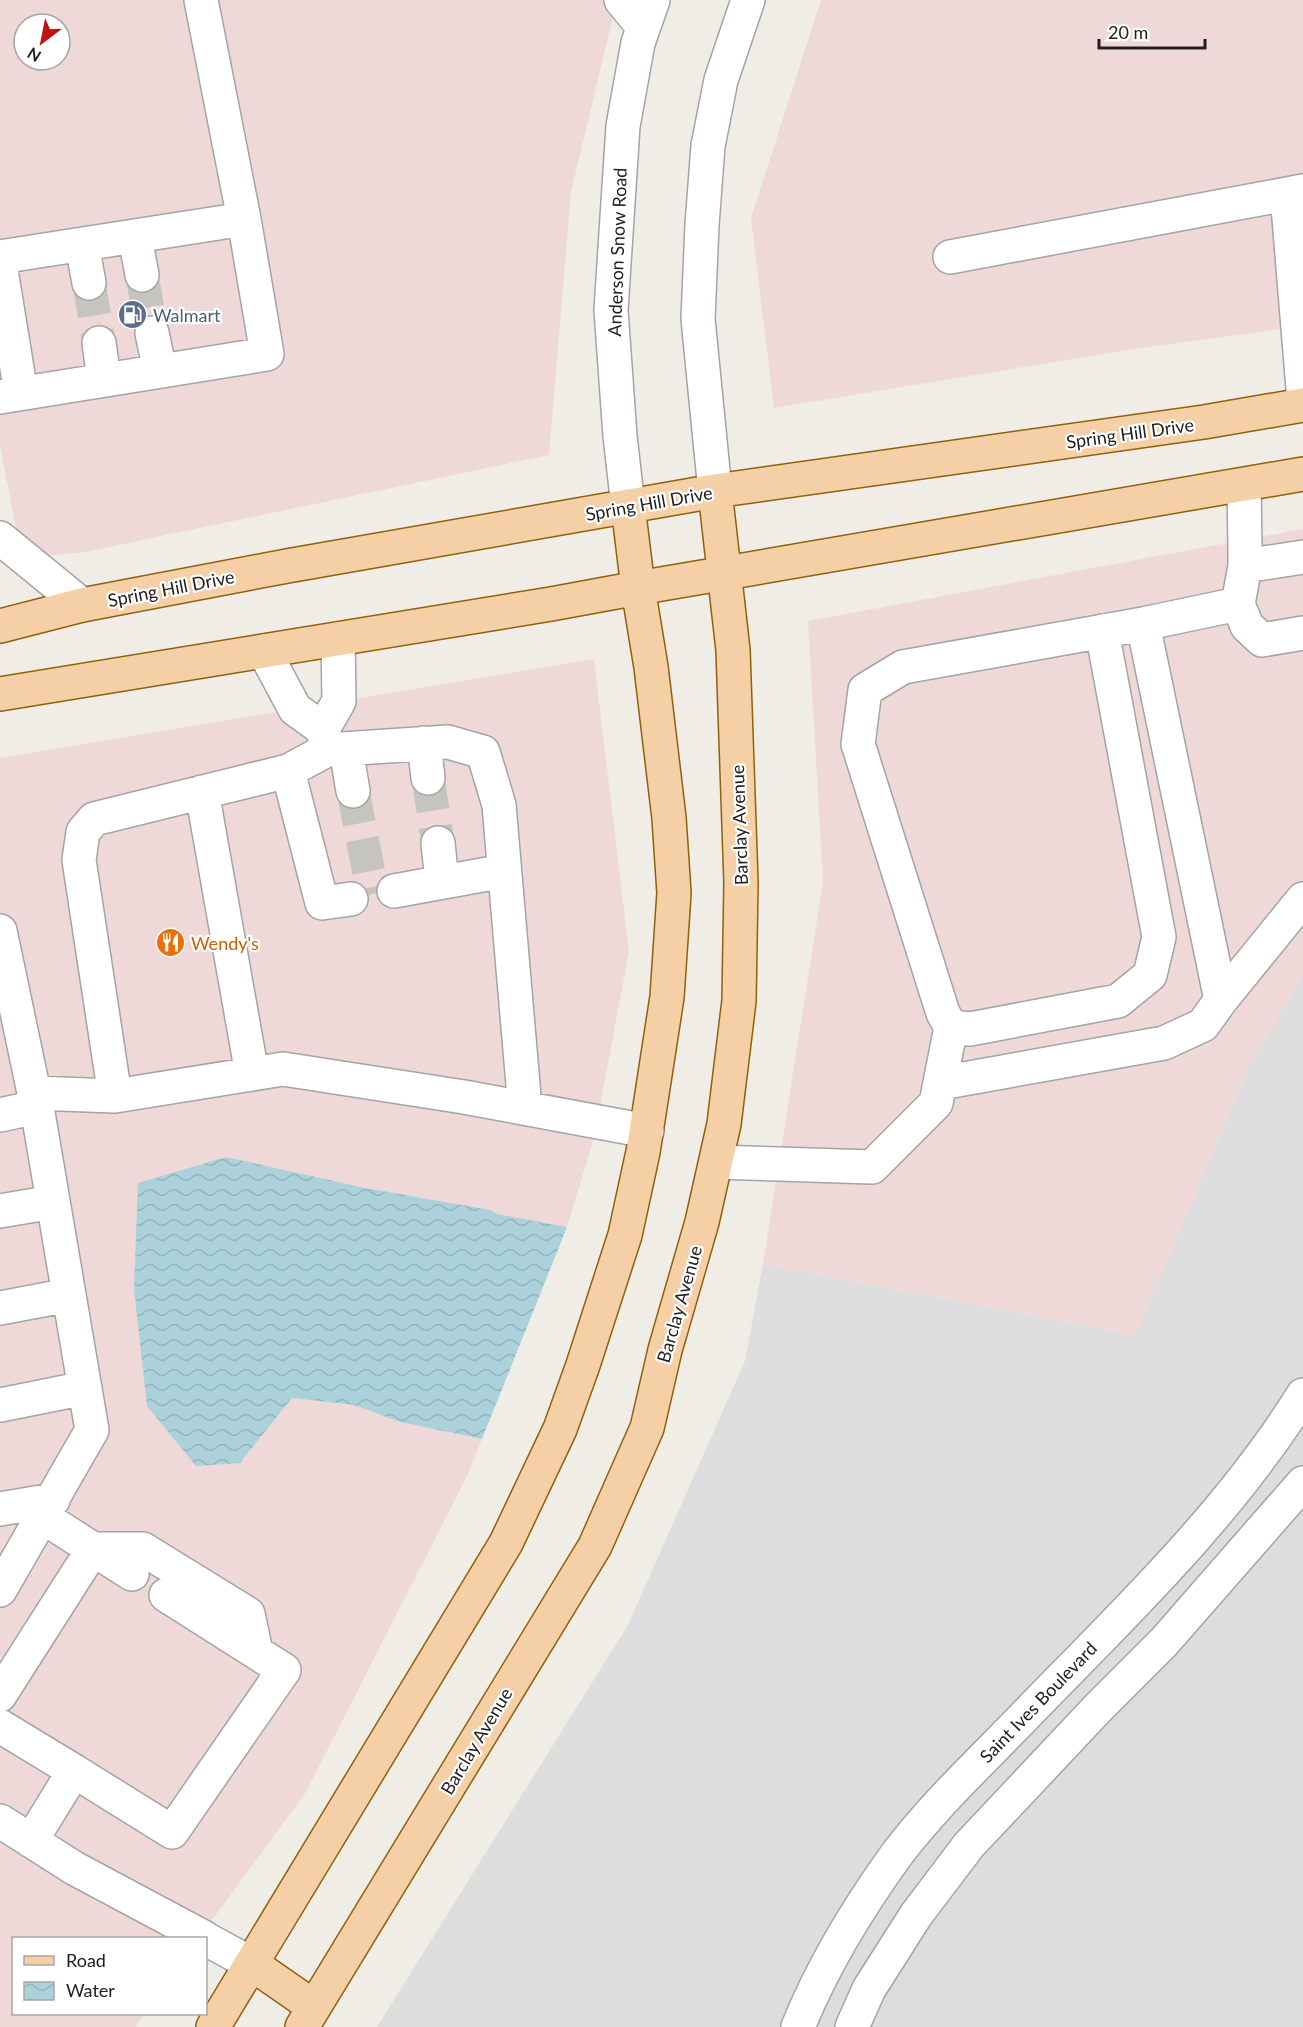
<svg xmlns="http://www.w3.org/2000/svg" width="1303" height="2027" font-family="Lato,sans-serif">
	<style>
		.residential { fill: #dedddd }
		.commercial { fill: #efd8d8; fill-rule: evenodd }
		.water { fill: url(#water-waves) }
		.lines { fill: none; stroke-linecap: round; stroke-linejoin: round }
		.minor-tunnel { stroke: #c6c4bf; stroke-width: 33; stroke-dasharray: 33 16; stroke-linecap: butt }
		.minor-casing { stroke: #a4a4a4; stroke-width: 36 }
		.major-casing { stroke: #91600b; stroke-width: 36 }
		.minor { stroke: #fff; stroke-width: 33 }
		.major { stroke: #f5d0a7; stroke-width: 33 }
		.labels { text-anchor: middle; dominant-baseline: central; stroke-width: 4.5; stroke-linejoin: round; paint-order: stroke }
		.street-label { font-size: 18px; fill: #202020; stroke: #fff }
		.service-label { font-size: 18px; fill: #4e5e75; stroke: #fff; text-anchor: start }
		.food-label { font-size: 18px; fill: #c56008; stroke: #fff; text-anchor: start }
	</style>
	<defs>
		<pattern id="water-waves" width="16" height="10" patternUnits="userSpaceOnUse" patternTransform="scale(1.5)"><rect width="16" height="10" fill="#abd1da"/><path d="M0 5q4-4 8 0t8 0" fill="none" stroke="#93b3bb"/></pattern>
	</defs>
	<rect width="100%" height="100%" fill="#f0ede7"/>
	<path class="residential" d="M 1303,974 L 1303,2027 L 377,2027 L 628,1625 L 745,1361 L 763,1264 L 1135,1335 L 1249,1066 Z"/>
	<path class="commercial" d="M 0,0 L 617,0 L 571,192 L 549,455 L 85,552 L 22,558 L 0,446 ZM 24,24 L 60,24 L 60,60 L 24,60 Z
		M 821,0 L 1303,0 L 1303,326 L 1127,350 L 774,408 L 751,218 Z
		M 1303,529 L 1303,974 L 1249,1066 L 1135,1335 L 763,1264 L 823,882 L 808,621 Z
		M 594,659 L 629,952 L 594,1138 L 567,1227 L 497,1214 L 491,1210 L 365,1188 L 240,1463 L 292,1398 L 354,1405 L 400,1422 L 482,1439 L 466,1478 L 306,1792 L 199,1938 L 14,1938 L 14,2014 L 145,2014 L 135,2027 L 0,2027 L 0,758 Z"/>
	<path class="water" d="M 226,1157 L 365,1188 L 491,1210 L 497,1214 L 567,1227 L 482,1439 L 400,1422 L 354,1405 L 292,1398 L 240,1463 L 196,1466 L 147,1406 L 134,1289 L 138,1183 Z"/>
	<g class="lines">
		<path class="minor-tunnel" d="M 142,275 L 152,333
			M 89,283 L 99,343
			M 428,778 L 438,843
			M 353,791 L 373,894"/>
		<defs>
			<path id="minor" d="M 621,0 L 643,27
				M 1287,194 L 1303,389
				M 135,237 L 142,275
				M 82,245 L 89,283
				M 0,257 L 244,219
				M 950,257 L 1303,191
				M 0,264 L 21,393
				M 152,333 L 160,371
				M 99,343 L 104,380
				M 0,397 L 267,354 L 244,219 L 201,0
				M 1244,485 L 1245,548 L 1245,566 L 1238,604 L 1247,626 L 1262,640 L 1303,633
				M 715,491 L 698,319 L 702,225 L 708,146 L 721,80 L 748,0
				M 628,506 L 620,436 L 611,310 L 623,126 L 638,43 L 653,0
				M 0,538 L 82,605
				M 1245,566 L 1303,557
				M 1143,624 L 1221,1000
				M 264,651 L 295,709 L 323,729
				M 424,743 L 428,778
				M 346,749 L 353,791
				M 327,750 L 323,729 L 339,701 L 338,639
				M 288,771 L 322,903 L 351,899
				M 202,792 L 252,1074
				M 438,843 L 442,882
				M 394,891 L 504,871
				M 0,931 L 37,1107 L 92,1430 L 0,1590
				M 951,1027 L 970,1029 L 1118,1001 L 1150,975 L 1159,937 L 1102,631
				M 941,1083 L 1164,1043 L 1203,1025 L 1221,1000 L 1303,899
				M 34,1093 L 115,1096 L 283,1069 L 464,1097 L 647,1131
				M 115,1096 L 79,860 L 83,832 L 94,819 L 288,771 L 327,750 L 448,742 L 483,752 L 499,805 L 525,1108
				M 0,1115 L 37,1107
				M 716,1162 L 872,1167 L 936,1103 L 951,1027 L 943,1013 L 858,744 L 865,690 L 903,667 L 1143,624 L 1238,604
				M 0,1211 L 53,1202
				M 0,1308 L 69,1295
				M 0,1405 L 85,1388
				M 0,1509 L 53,1500
				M 43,1517 L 132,1574
				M 93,1549 L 143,1549 L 248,1614 L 256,1652
				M 0,1695 L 93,1549
				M 0,1726 L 74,1771 L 31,1841
				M 74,1771 L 172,1832 L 284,1670 L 166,1595
				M 0,1821 L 74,1868 L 205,1938
				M 206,1939 L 252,1964
				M 798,2027 C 823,1965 858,1908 897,1854 C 932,1808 974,1768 1014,1727 C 1116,1621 1225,1520 1303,1395
				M 852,2027 L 869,1989 L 916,1915 L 969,1845 L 1098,1708 L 1164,1642 L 1303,1483"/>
			<path id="major" d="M 0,626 L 82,605 L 287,566 L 715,491 L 1204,422 L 1303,405
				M 0,694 L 551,604 L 638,588 L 1303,474
				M 252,1964 L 314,2007
				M 213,2027 L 506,1543 L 560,1429 L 583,1365 L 625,1235 L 643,1152 L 667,997 L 674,893 L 669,818 L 651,667 L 638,588 L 628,506
				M 302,2027 L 595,1546 L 647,1428 L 665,1350 L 702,1222 L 724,1124 L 739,1001 L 741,883 L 733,650 L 715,491"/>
		</defs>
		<use href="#minor" class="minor-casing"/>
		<use href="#major" class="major-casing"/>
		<use href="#minor" class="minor"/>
		<use href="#major" class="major"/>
	</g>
	<defs>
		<symbol id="fuel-disc" viewBox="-11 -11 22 22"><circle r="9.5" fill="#5c6f8a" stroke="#fff"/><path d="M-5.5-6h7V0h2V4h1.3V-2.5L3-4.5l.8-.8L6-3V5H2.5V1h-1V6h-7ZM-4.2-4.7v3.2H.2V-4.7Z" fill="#fff"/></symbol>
		<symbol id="restaurant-disc" viewBox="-11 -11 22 22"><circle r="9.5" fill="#e8710a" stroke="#fff"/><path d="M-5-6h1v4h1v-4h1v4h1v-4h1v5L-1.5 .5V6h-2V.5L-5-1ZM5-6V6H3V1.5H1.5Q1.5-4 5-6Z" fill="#fff"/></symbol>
	</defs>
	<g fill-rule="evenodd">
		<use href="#fuel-disc" x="116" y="298" width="33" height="33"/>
		<use href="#restaurant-disc" x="154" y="926" width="33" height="33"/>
	</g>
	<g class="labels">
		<g class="street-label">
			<text transform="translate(617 252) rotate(-88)">Anderson Snow Road</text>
			<text transform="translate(1130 433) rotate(-8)">Spring Hill Drive</text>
			<text transform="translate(649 503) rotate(-10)">Spring Hill Drive</text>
			<text transform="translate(171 588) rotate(-11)">Spring Hill Drive</text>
			<text transform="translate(739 825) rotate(-92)">Barclay Avenue</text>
			<text transform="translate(679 1304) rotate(-74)">Barclay Avenue</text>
			<text transform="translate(1038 1702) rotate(-46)">Saint Ives Boulevard</text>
			<text transform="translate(476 1741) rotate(-59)">Barclay Avenue</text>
		</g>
		<g class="service-label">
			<text x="153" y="315">Walmart</text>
		</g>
		<g class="food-label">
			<text x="191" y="943">Wendy's</text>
		</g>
	</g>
	<rect x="12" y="1937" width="195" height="78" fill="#ffffff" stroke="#a6a6a6" stroke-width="1.5"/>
	<rect x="24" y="1956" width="30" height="9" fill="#f5d0a7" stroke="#a6a6a6" stroke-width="1.5"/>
	<text x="66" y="1967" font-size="18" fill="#202020">Road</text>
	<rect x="24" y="1982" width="30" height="18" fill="url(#water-waves)" stroke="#a6a6a6" stroke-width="1.5"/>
	<text x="66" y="1997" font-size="18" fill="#202020">Water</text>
	<g transform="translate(42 42) rotate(212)"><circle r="28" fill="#ffffff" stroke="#a6a6a6" stroke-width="1.5"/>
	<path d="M0-4.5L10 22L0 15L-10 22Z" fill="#c10f15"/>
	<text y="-9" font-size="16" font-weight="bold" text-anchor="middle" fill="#202020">N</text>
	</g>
	<path d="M1099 39v9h106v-9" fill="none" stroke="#202020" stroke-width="3"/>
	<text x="1108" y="39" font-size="18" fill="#202020" stroke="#ffffff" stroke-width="4.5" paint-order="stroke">20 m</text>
</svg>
